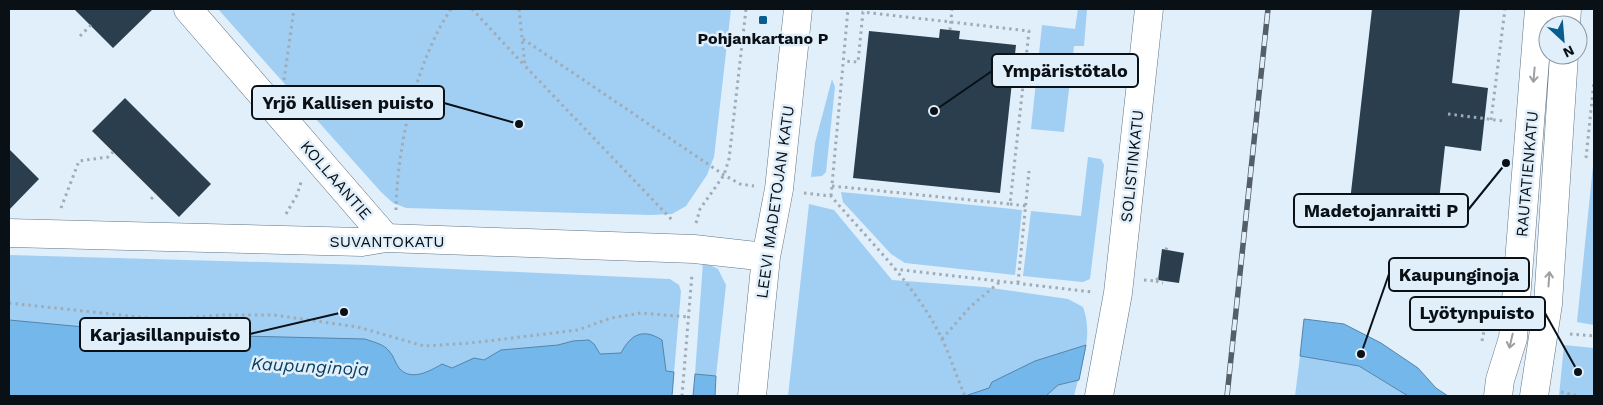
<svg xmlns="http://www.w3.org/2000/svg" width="1603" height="405" font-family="'Work Sans',sans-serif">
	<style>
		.green { fill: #a1cef3 }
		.water { fill: #74b7eb; stroke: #5485ab }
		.building { fill: #2a3e4d }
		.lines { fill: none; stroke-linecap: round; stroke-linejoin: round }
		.minor-casing { stroke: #607586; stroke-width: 29 }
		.major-casing { stroke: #607586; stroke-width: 29 }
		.path { stroke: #9fabb5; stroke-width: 3; stroke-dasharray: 2.5 4; stroke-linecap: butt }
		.minor { stroke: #fff; stroke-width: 28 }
		.major { stroke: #fff; stroke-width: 28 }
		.rail-casing { stroke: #545e66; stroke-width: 5.5 }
		.rail { stroke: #e1effb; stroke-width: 4; stroke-dasharray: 11; stroke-linecap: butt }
		.oneway { stroke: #9da0a2 }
		.poi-dot { fill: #075d8e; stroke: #e1effb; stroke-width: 2 }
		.labels { text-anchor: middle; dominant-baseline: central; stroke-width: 5; stroke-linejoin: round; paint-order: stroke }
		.poi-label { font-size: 16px; font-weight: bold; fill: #091117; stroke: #e1effb }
		.street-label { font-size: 16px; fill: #091117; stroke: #e1effb }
		.water-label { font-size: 18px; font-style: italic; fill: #093e60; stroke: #e1effb }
		.leader { fill: none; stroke: #091117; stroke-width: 2 }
		.callout-dot { fill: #091117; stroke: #e1effb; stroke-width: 2 }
		.callout { fill: #e1effb; stroke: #091117; stroke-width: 2 }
		.callout-label { font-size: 18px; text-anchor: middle; font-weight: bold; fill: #091117 }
	</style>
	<rect width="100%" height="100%" fill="#e1effb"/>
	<path class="green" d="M 218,9 L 731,9 L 714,157 L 707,175 L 686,206 L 672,214 L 651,215 L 406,208 L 393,203 L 381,192 Z
		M 1078,9 L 1087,9 L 1084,46 L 1074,46 L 1064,132 L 1031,129 L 1042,25 L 1075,29 Z
		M 832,79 L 835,87 L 826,172 L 822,176 L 811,177 L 815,143 Z
		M 1594,156 L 1594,325 L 1577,322 Z
		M 1088,157 L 1101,159 L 1104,165 L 1090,279 L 1083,282 L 1023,276 L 1031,211 L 1081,216 Z
		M 841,192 L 1022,210 L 1015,275 L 905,263 L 891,254 L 843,202 Z
		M 809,204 L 834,210 L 892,280 L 984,287 L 1068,299 L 1083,307 C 1094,336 1081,367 1074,396 L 788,396 Z
		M 9,255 L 366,265 L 670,279 L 679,285 L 681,291 L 672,396 L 9,396 Z
		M 703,262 L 718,269 L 726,285 L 716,376 L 695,374 Z
		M 1564,345 L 1594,348 L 1594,396 L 1559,396 Z
		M 1300,356 L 1359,366 L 1408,396 L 1295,396 Z"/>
	<path class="water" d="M 1304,319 L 1344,324 L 1381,343 L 1418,368 L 1436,388 L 1448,396 L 1408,396 L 1359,366 L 1300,356 Z
		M 9,320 L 159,334 L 365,339 C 373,342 384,344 389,351 C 394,356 395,363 399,368 C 411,382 430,371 442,364 L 452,368 L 474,358 L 484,360 L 501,350 L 558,345 L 573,341 L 589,340 L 594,344 L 600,354 L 621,353 C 631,334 643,328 662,340 L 666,371 L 674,372 L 672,396 L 9,396 Z
		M 1086,345 L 1079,380 L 1058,385 L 1046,396 L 965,396 L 989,388 L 992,382 L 1035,361 Z
		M 695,374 L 716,376 L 715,396 L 693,396 Z"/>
	<path class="building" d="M 74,9 L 153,9 L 113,48 Z
		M 1372,9 L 1460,9 L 1452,83 L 1488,88 L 1481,151 L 1445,146 L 1438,210 L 1350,201 Z
		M 940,29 L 960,31 L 959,39 L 1016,45 L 1000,193 L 853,178 L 869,31 L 939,38 Z
		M 125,98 L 211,184 L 179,217 L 92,131 Z
		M 9,149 L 39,179 L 9,210 Z
		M 1162,249 L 1184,253 L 1179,283 L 1158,280 Z"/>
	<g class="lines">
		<defs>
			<path id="minor" d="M 188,9 L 386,238
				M 9,233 L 362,242 L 386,238 L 694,249 L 766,257
				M 752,396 L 766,257 L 779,189 L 798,9
				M 1099,396 L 1118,293 L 1149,9"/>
			<path id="major" d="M 1566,25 L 1567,9
				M 1498,396 L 1500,380 L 1513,338 L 1539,9
				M 1534,396 L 1548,304 L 1564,55"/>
		</defs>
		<use href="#minor" class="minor-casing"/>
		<use href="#major" class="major-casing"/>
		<path class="path" d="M 472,9 L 524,65
			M 519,9 L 525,66 L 673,221
			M 950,30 L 952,9
			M 80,36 L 91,25
			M 743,37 L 761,39
			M 523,39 L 724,175 L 740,184 L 754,186
			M 284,80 L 294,9
			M 1448,114 L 1504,121
			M 1491,120 L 1505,9
			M 1586,158 L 1594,81
			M 832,186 L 1010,204 L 1029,31 L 863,12 L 858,62 L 844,61
			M 804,193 L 831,196 C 869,241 916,285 942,339 C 951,358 957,378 965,396
			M 831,196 L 848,9
			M 151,199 L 156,194
			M 1010,204 L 1026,206
			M 61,208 L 79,161 L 108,157 L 113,152
			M 396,210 C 397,147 416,61 451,9
			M 286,214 L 297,195 L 302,179
			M 696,223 L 700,209 L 724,175 L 729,159 L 746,9
			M 1166,250 L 1167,247
			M 894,269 L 1092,292
			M 1144,280 L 1156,281 L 1158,278
			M 1156,281 L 1163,283
			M 1018,283 L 1029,171
			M 9,303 L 167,320 L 220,315 L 274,315 L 358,327 L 424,346 L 471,343 L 578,330 L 611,318 L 641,313 L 688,317
			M 1570,334 L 1594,336
			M 942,339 L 971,306 L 1002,280
			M 1482,341 L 1486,320
			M 1561,392 L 1579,396
			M 682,396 L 692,274"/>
		<use href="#minor" class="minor"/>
		<use href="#major" class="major"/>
		<defs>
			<path id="rail" d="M 1227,396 L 1268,9"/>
		</defs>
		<use href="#rail" class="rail-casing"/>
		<use href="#rail" class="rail"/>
	</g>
	<defs><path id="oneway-shaft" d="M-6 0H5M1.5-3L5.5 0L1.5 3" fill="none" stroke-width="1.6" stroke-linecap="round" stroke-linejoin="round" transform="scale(1.25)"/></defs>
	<g class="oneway">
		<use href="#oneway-shaft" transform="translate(1534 75) rotate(95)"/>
		<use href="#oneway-shaft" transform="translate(1549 279) rotate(-86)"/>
		<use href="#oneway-shaft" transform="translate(1511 341) rotate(103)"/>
	</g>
	<rect class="poi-dot" x="758" y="15" width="10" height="10" rx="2.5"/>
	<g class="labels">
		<g class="poi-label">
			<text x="763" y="38">Pohjankartano P</text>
		</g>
		<g class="street-label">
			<text transform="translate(1132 166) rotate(-84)">SOLISTINKATU</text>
			<text transform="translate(1527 174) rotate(-85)">RAUTATIENKATU</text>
			<text transform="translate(336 180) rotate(49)">KOLLAANTIE</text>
			<text transform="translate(775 202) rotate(-82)">LEEVI MADETOJAN KATU</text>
			<text x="387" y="241">SUVANTOKATU</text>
		</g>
		<g class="water-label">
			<text transform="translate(310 366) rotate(3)">Kaupunginoja</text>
		</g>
	</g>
	<path class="leader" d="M934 111L992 71M519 124L444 103M1506 163L1468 210M1361 354L1389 274M1578 372L1545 313M344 312L250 334"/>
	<g class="callout-dot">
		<circle cx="934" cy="111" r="5"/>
		<circle cx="519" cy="124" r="5"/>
		<circle cx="1506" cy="163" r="5"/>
		<circle cx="1361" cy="354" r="5"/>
		<circle cx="1578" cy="372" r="5"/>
		<circle cx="344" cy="312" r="5"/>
	</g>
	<g class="callout">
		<rect x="992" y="54" width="146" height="33" rx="5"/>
		<rect x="252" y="86" width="192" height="33" rx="5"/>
		<rect x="1294" y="194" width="174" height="33" rx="5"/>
		<rect x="1389" y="258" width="140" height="33" rx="5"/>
		<rect x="1410" y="297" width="135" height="33" rx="5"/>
		<rect x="80" y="318" width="170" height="33" rx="5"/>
	</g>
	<g class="callout-label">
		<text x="1065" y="77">Ympäristötalo</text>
		<text x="348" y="109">Yrjö Kallisen puisto</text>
		<text x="1381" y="217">Madetojanraitti P</text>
		<text x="1459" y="281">Kaupunginoja</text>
		<text x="1477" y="319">Lyötynpuisto</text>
		<text x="165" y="341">Karjasillanpuisto</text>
	</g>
	<rect width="1603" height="405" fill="none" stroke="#091117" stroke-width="20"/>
	<g transform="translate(1563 40) rotate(154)"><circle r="24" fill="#e1effb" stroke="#8b96a0"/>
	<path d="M0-4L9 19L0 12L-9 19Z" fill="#075d8e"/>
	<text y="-8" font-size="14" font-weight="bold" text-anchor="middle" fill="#091117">N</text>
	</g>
</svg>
